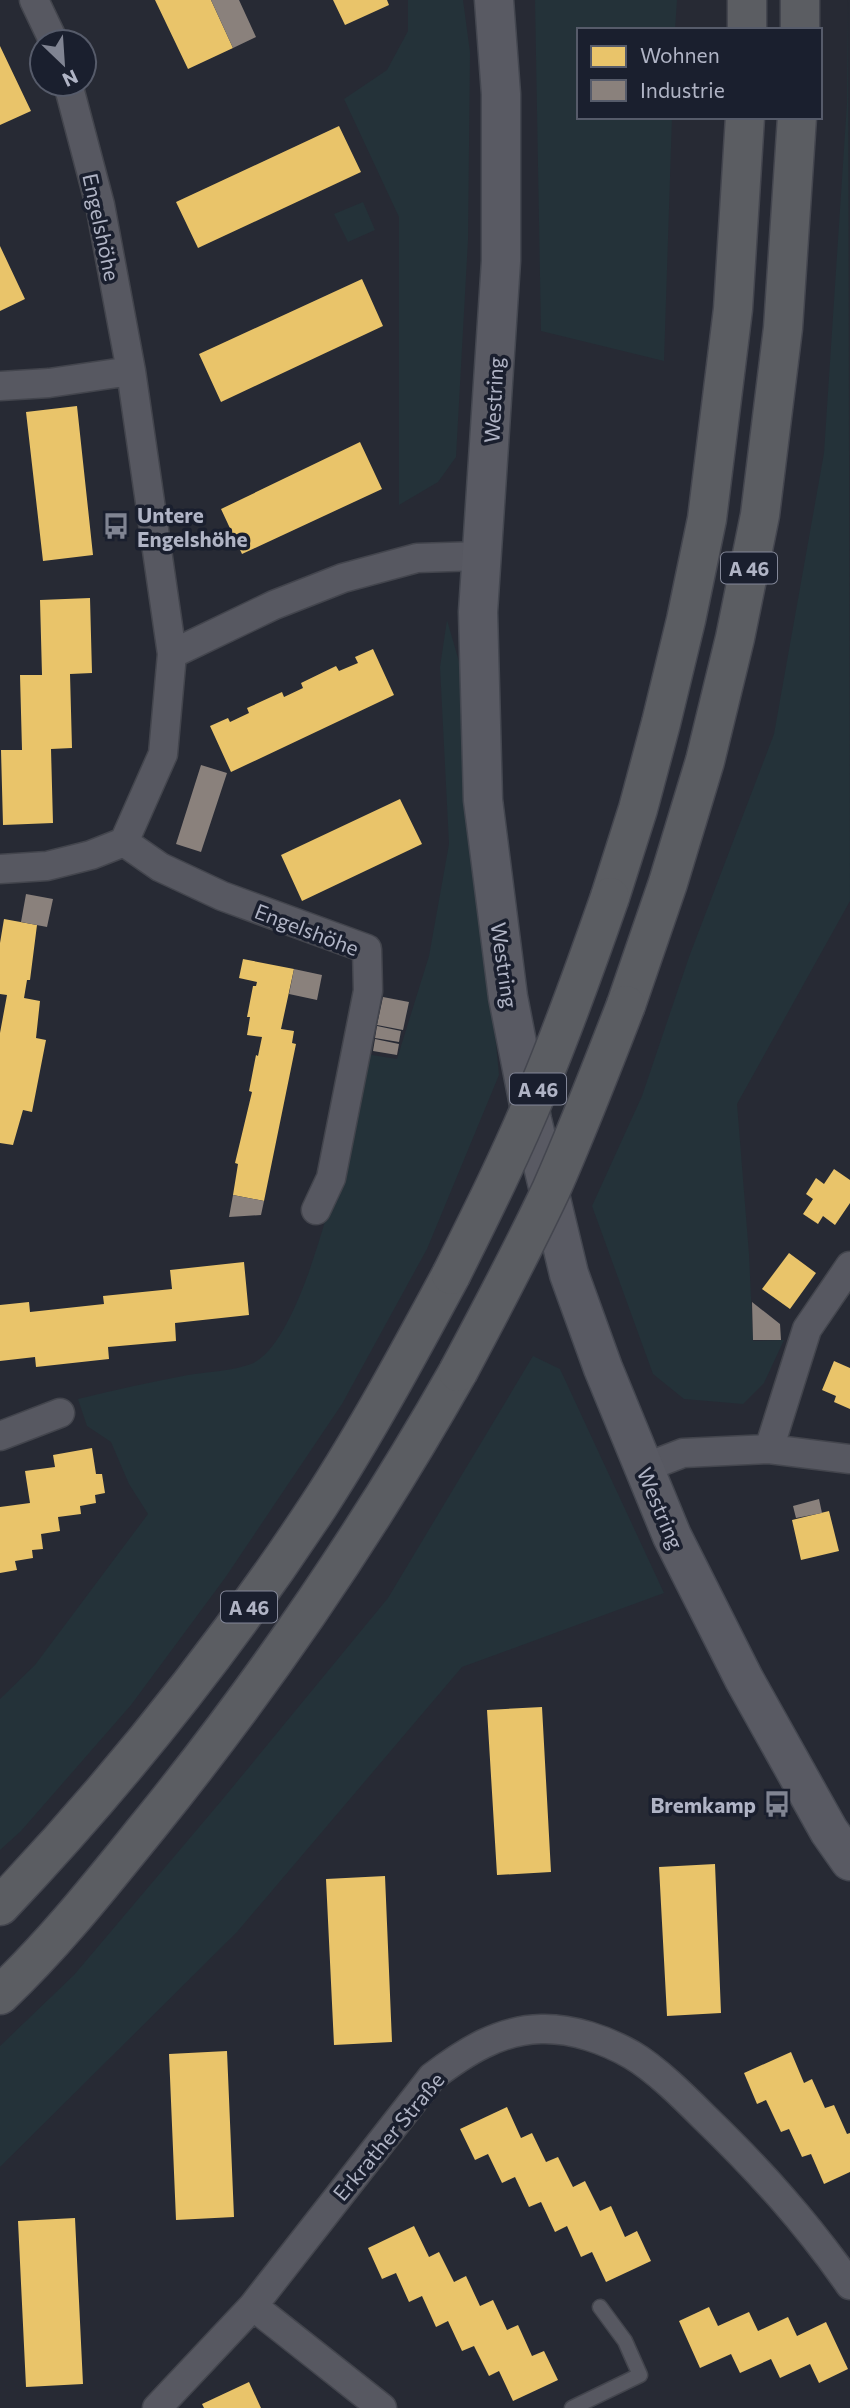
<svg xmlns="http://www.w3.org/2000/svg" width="850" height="2408" font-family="Commissioner,sans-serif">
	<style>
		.green { fill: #243239 }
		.homes { fill: #e9c46a }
		.industry { fill: #8a817c }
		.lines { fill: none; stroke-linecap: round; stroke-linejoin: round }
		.lane-casing { stroke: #43454d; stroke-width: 17 }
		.street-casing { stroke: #43454d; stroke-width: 31 }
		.primary-casing { stroke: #444750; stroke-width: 41 }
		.highway-casing { stroke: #44464f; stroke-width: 41 }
		.lane { stroke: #575861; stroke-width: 14 }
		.street { stroke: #575861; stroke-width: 28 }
		.primary { stroke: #595a63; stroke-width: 38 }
		.highway { stroke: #5b5d62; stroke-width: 38 }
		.highway-bridge-casing { stroke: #44464f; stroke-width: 41; stroke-linecap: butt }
		.highway-bridge { stroke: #5b5d62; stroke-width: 38 }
		.labels { text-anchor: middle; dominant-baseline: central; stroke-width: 7; stroke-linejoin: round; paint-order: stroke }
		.shield { fill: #1a1f2e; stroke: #838798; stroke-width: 2 }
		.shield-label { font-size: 19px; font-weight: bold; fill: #b0b4c5 }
		.street-label { font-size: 21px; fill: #b0b4c5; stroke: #1a1f2e }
		.poi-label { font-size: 21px; font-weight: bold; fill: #b0b4c5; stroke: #1a1f2e; text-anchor: start }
	</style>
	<rect width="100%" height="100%" fill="#272a34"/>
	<path class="green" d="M 408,0 L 463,0 L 470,52 L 468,240 L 456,457 L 438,482 L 399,505 L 399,217 L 344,99 L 387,70 L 408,31 Z
		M 535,0 L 677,0 L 675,30 L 579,30 L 579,117 L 672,117 L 664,361 L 541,331 Z
		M 848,0 L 850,901 L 737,1104 L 749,1254 L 753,1341 L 784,1340 L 764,1383 L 743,1404 L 684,1399 L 653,1374 L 592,1206 L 642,1096 L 689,957 L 774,734 L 824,453 L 847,103 Z
		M 363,202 L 375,230 L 348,242 L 334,214 Z
		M 447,620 L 460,665 L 499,1075 L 427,1249 L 342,1404 L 225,1578 L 131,1705 L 21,1831 L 0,1850 L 0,1699 L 35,1665 L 148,1514 L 129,1484 L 111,1442 L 87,1426 L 78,1399 C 114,1390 151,1382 188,1375 C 206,1372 233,1371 251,1364 C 309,1341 351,1115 366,1054 L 397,1059 L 429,956 L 449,844 L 440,667 Z
		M 533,1356 L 560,1369 L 664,1593 L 462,1667 L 237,1932 L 0,2167 L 0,2046 L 74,1975 L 222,1800 L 388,1598 Z"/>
	<path class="homes" d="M 155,0 L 211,0 L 233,48 L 188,69 Z
		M 333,0 L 387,0 L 389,5 L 345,25 Z
		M 0,46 L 31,111 L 0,125 Z
		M 339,126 L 361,172 L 198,248 L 176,202 Z
		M 0,246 L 25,299 L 0,311 Z
		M 362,279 L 383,326 L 221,402 L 199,354 Z
		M 77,406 L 93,555 L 43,561 L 26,412 Z
		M 360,442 L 382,489 L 242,554 L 221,509 Z
		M 90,598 L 92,673 L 70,674 L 72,748 L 51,749 L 53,823 L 3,825 L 1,750 L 22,750 L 20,675 L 42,675 L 40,600 Z
		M 373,649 L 394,695 L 231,772 L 210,726 L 228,718 L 230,722 L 249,713 L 247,708 L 282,692 L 284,697 L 303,688 L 301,683 L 336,666 L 339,671 L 358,663 L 355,657 Z
		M 400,799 L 422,844 L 302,901 L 281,855 Z
		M 4,919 L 37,925 L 30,980 L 27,980 L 24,998 L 40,1001 L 36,1038 L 46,1040 L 32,1112 L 23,1110 L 13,1145 L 0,1143 L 0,1033 L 7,995 L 0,994 L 0,943 Z
		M 243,959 L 294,969 L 281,1029 L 294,1031 L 292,1043 L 296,1044 L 264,1201 L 233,1195 L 238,1164 L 235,1163 L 252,1092 L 249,1091 L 256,1055 L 258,1056 L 262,1037 L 247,1035 L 250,1017 L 247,1017 L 253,986 L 256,986 L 257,982 L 239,978 Z
		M 834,1169 L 850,1180 L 850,1203 L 835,1225 L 823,1216 L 818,1224 L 803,1214 L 813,1199 L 806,1194 L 816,1178 L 824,1184 Z
		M 789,1253 L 816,1273 L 790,1309 L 762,1289 Z
		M 244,1262 L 249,1315 L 175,1323 L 176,1341 L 108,1347 L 109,1359 L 36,1367 L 35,1357 L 0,1361 L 0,1305 L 29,1302 L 30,1312 L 104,1304 L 103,1296 L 172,1289 L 170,1270 Z
		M 834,1361 L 850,1368 L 850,1409 L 834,1402 L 836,1396 L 822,1390 Z
		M 92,1448 L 96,1474 L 102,1474 L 105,1493 L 95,1495 L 96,1503 L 80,1506 L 81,1514 L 58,1517 L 60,1531 L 41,1534 L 43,1549 L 32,1550 L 33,1558 L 15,1561 L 17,1570 L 0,1573 L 0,1507 L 30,1503 L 25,1471 L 55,1467 L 53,1455 Z
		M 829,1511 L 839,1551 L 801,1560 L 792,1520 Z
		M 542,1707 L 551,1872 L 497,1875 L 487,1710 Z
		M 715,1864 L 721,2013 L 667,2016 L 659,1867 Z
		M 385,1876 L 392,2042 L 334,2045 L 326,1879 Z
		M 227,2051 L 234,2217 L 176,2220 L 169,2054 Z
		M 791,2052 L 804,2083 L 812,2079 L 825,2108 L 834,2105 L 847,2134 L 850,2133 L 850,2172 L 824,2184 L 811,2154 L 802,2157 L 789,2129 L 781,2132 L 766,2100 L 757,2104 L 744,2073 Z
		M 507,2107 L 521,2138 L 532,2133 L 546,2162 L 558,2157 L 573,2187 L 585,2181 L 600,2211 L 611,2206 L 625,2237 L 637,2231 L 651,2261 L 606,2282 L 592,2252 L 581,2257 L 567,2226 L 555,2232 L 541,2202 L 529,2207 L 515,2177 L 502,2183 L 488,2154 L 475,2160 L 460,2129 Z
		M 75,2218 L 83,2384 L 26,2387 L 18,2221 Z
		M 414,2226 L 429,2257 L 439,2252 L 454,2282 L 466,2276 L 480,2306 L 493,2300 L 507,2330 L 518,2325 L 532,2356 L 544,2351 L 558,2380 L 513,2401 L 499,2371 L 489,2376 L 474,2346 L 462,2351 L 448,2321 L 436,2327 L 422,2296 L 409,2302 L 396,2273 L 382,2279 L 368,2248 Z
		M 709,2307 L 718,2326 L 749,2312 L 758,2331 L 788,2317 L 797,2336 L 826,2322 L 848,2369 L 819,2383 L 810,2364 L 780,2378 L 771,2359 L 740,2373 L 731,2354 L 700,2368 L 679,2321 Z
		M 249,2382 L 261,2408 L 204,2408 L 202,2404 Z"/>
	<path class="industry" d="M 211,0 L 239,0 L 256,37 L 233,48 Z
		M 201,765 L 227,773 L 201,852 L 176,844 Z
		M 26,894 L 53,899 L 47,927 L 21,922 Z
		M 294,969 L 322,975 L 317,1000 L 289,994 Z
		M 383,997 L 409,1002 L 403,1030 L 377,1025 Z
		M 377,1026 L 401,1031 L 399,1042 L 375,1038 Z
		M 375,1039 L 399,1044 L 397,1055 L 373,1051 Z
		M 233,1195 L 264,1201 L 261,1215 L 229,1217 Z
		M 752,1302 L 780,1324 L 781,1340 L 753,1340 Z
		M 819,1499 L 822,1513 L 796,1518 L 793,1506 Z"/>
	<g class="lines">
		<defs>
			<path id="lane" d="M 572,2408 L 640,2375 L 625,2341 L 600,2307"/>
			<path id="street" d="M 34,0 L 54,42
				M 0,386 L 49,383 L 131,371
				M 172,654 L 274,605 L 343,578 L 417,558 L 481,556
				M 124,842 L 160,867 L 222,896 L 367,949 L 368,991 L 331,1178 L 316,1210
				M 0,869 L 47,866 L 91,855 L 124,842 L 163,754 L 172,654 L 131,371 L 100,205 L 68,84
				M 0,1436 L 60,1413
				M 769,1449 L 807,1329 L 850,1266
				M 644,1468 L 683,1453 L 769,1449 L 850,1459
				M 253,2306 L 382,2408
				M 157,2408 L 253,2306 L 432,2077 C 465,2052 499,2030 541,2029 C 572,2028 606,2040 632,2055 C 656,2069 685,2098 704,2117 C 760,2171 806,2222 850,2285"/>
			<path id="primary" d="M 494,0 L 501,94 L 501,261 L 478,612 L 483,800 L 508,997 L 532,1120 L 569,1274 L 603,1368 L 672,1536 L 744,1679 L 829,1831 L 850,1861"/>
			<path id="highway" d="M 747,0 L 747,30
				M 800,30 L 800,0
				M 610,897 L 638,809 L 661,723 L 686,620 L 707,519 L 733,309 L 745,117
				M 626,1005 L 668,883 L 705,761 L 735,638 L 760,515 L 783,328 L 797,117
				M 0,1906 C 118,1782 225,1648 319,1505 C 367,1431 409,1353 451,1275
				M 0,1995 C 55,1943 103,1882 150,1824 C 265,1682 368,1531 458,1372"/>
		</defs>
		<use href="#lane" class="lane-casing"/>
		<use href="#street" class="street-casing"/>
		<use href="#primary" class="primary-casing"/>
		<use href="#highway" class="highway-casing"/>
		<use href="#lane" class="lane"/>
		<use href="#street" class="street"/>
		<use href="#primary" class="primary"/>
		<use href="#highway" class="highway"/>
		<defs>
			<path id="highway-bridge" d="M 451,1275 C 482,1213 513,1151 539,1087 C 565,1024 588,960 610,897
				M 458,1372 C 490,1312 522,1252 551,1190 C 578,1129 602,1067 626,1005"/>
		</defs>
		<use href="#highway-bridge" class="highway-bridge-casing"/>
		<use href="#highway-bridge" class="highway-bridge"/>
	</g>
	<defs>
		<symbol id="bus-bare" viewBox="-9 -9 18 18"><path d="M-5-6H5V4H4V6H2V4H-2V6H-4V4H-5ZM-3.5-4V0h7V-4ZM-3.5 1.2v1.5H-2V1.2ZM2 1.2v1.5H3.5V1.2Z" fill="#808492" stroke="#1a1f2e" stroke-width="2.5" paint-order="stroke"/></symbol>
	</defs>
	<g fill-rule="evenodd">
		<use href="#bus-bare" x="97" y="507" width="38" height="38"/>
		<use href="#bus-bare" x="758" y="1785" width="38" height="38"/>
	</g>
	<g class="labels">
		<g class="shield">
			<rect x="721" y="552.5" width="56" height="31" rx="5"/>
			<rect x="510" y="1073.5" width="56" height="31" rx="5"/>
			<rect x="221" y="1591.5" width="56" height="31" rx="5"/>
		</g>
		<g class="shield-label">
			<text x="749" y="568">A 46</text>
			<text x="538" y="1089">A 46</text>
			<text x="249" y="1607">A 46</text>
		</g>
		<g class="street-label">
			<text transform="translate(102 227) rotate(78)">Engelshöhe</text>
			<text transform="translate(493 400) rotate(-87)">Westring</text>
			<text transform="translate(307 929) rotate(21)">Engelshöhe</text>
			<text transform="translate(505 965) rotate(82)">Westring</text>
			<text transform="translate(661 1508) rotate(67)">Westring</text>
			<text transform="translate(388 2136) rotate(-50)">Erkrather Straße</text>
		</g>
		<g class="poi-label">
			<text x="137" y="514">Untere<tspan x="137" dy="24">Engelshöhe</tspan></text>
			<text x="756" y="1804" text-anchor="end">Bremkamp</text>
		</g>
	</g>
	<rect x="577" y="28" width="245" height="91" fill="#1a1f2e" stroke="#565b6a" stroke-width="2"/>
	<rect x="591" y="46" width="35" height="21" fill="#e9c46a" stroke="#565b6a" stroke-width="2"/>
	<text x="640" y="63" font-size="21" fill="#b0b4c5">Wohnen</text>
	<rect x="591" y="80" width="35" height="21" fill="#8a817c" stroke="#565b6a" stroke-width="2"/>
	<text x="640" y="98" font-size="21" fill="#b0b4c5">Industrie</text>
	<g transform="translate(63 63) rotate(155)"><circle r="33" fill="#1a1f2e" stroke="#565b6a" stroke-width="2"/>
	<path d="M0-5L12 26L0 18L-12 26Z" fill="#808492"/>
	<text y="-10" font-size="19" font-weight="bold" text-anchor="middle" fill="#b0b4c5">N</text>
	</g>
</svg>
